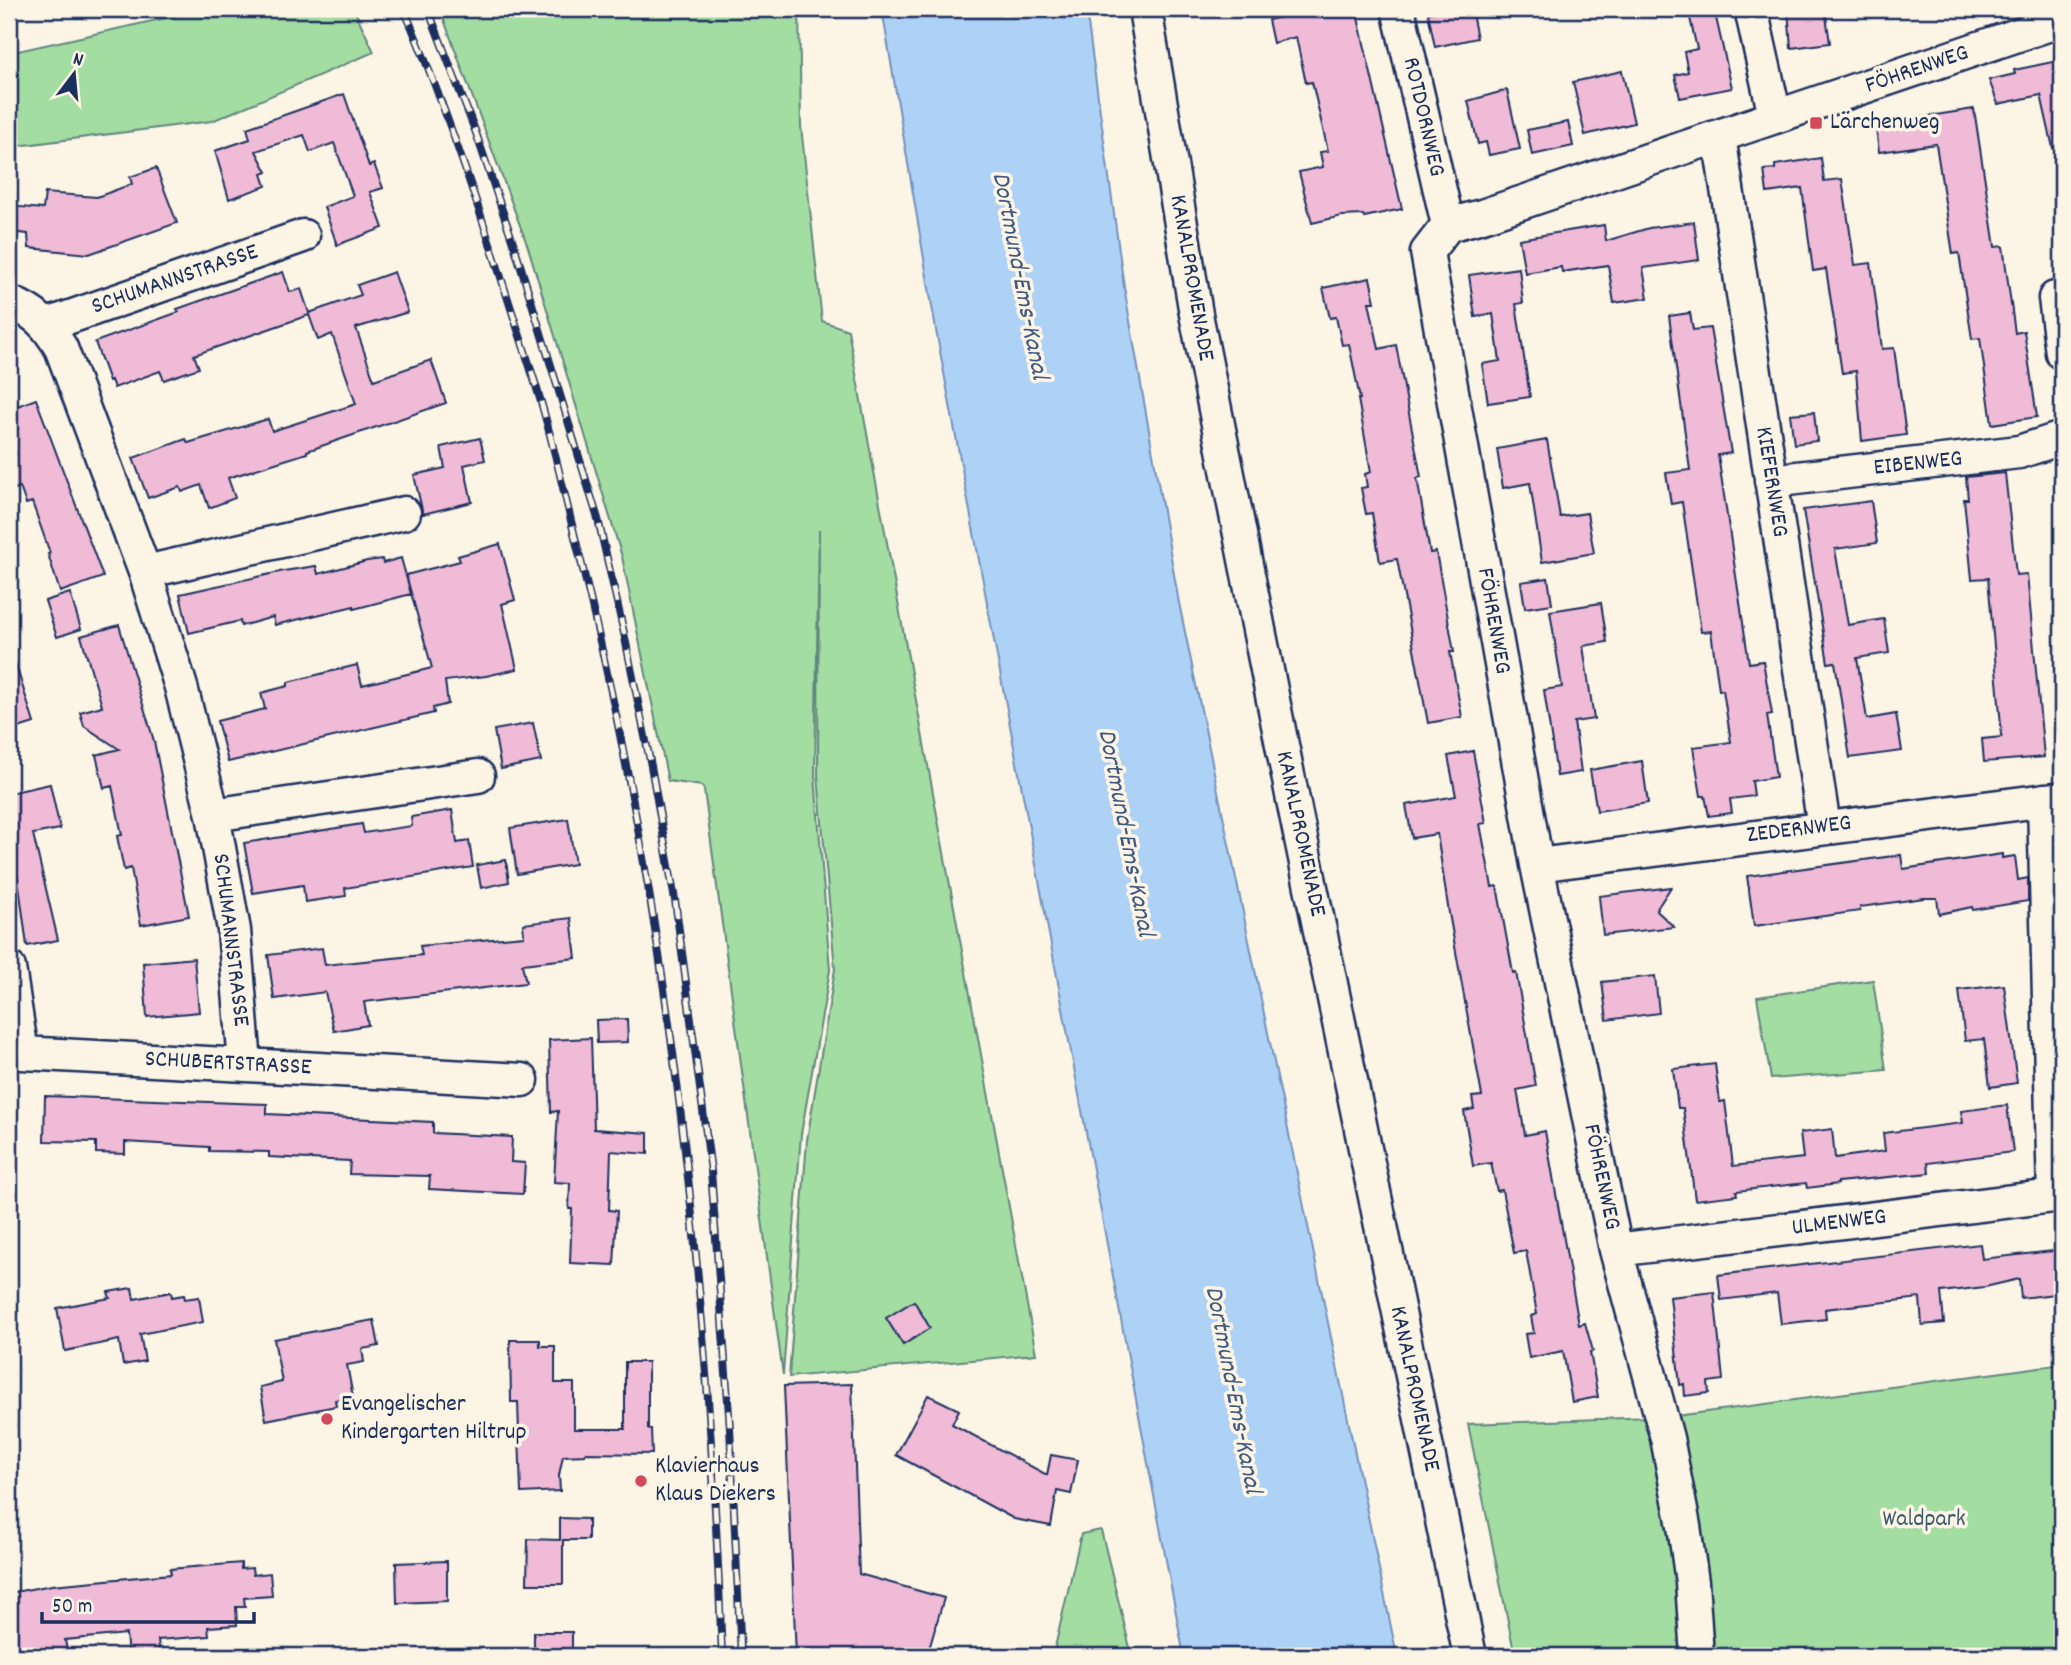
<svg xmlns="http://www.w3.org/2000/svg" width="2071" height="1665" font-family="Dekko,sans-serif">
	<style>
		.green { fill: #a4dda1; stroke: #608680; stroke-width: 2 }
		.water { fill: #aed2f6; stroke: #7391b9; stroke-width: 2 }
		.building { fill: #f0bbd7; stroke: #1b2f5e; stroke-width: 2 }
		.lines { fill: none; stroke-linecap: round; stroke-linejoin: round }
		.minor-casing { stroke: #1b2f5e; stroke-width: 37 }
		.minor { stroke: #fcf5e5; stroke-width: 32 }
		.rail-casing { stroke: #1b2f5e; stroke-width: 8 }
		.rail { stroke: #fcf5e5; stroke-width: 5; stroke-dasharray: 16; stroke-linecap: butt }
		.poi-dot { fill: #d1495b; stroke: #fcf5e5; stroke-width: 2.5 }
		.labels { text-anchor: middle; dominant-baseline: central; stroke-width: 7; stroke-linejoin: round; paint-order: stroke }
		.street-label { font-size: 24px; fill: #1b2f5e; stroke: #fcf5e5 }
		.poi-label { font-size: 24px; fill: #1b2f5e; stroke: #fcf5e5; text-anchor: start }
		.park-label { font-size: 24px; fill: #3d5a6f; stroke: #fcf5e5 }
		.water-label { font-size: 26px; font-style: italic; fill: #405884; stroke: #fcf5e5 }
	</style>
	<rect width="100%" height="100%" fill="#fcf5e5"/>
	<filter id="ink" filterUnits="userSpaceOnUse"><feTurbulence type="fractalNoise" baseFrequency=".0143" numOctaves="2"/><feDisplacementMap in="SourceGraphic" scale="14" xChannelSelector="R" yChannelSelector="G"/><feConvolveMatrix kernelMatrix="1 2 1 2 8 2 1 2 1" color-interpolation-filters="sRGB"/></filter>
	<g filter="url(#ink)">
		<path class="green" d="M 206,9 L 354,9 L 374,52 L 212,121 L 9,147 L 9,53 Z
			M 440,9 L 799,9 L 801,126 L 822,321 L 848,330 L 1036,1354 L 789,1377 L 807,1140 L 835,969 L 818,777 L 819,530 L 815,776 L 830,970 L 801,1134 L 783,1375 L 704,790 L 702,786 L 668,781 L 622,557 L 528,247 Z
			M 1873,980 L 1886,1070 L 1771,1079 L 1757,997 Z
			M 2062,1364 L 2062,1656 L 1515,1656 L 1468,1424 L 1676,1416 Z
			M 1101,1530 L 1132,1656 L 1053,1656 L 1081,1534 Z"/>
		<path class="water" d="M 882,9 L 1086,9 L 1124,287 L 1179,603 L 1397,1656 L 1184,1656 L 936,330 Z"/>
		<path class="building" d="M 1316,9 L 1356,9 L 1402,209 L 1364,217 L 1363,215 L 1342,216 L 1312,223 L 1299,172 L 1323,167 L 1320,152 L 1328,151 L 1312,82 L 1306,83 L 1296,37 L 1273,43 L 1268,20 Z
			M 1447,9 L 1471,9 L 1477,38 L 1435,47 L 1428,13 Z
			M 1688,9 L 1714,9 L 1732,88 L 1680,98 L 1675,75 L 1688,72 L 1684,52 L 1697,49 Z
			M 1788,9 L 1825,9 L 1830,43 L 1791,48 Z
			M 2062,60 L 2062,147 L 2053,148 L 2041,95 L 1998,104 L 1989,80 L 2015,74 L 2014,70 Z
			M 1622,71 L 1634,123 L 1585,135 L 1573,82 Z
			M 1507,90 L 1520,149 L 1489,155 L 1486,142 L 1478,144 L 1468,101 Z
			M 344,94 L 369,166 L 374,164 L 383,188 L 370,192 L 383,228 L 337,245 L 324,207 L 353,196 L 334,143 L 310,152 L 304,135 L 256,151 L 267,172 L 262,174 L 266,186 L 229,199 L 215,151 L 250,139 L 247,128 Z
			M 1974,109 L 1995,247 L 2003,246 L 2015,333 L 2024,331 L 2037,417 L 1992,424 L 1980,338 L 1972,339 L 1959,253 L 1953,254 L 1936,144 L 1879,152 L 1876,129 L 1910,124 L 1910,119 Z
			M 1568,122 L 1573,146 L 1532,155 L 1527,130 Z
			M 1821,158 L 1824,181 L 1842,179 L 1855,265 L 1871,263 L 1882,349 L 1894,348 L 1906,435 L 1862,441 L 1856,371 L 1842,373 L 1826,269 L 1813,271 L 1802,188 L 1767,193 L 1764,170 L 1775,169 L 1775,165 Z
			M 156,168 L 177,223 L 89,254 L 29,248 L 28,234 L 9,232 L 9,206 L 43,209 L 45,193 L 97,197 L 132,184 L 130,177 Z
			M 1694,222 L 1699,260 L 1643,268 L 1648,298 L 1614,303 L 1608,265 L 1562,272 L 1561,267 L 1525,273 L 1519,239 L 1604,225 L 1606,241 L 1649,228 Z
			M 1519,268 L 1523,303 L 1516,304 L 1530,397 L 1488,403 L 1482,364 L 1500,361 L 1493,314 L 1475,317 L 1469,275 Z
			M 283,272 L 290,292 L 301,289 L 309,313 L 361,295 L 357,285 L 394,272 L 408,312 L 356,328 L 374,380 L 431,360 L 446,403 L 307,451 L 307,453 L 228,478 L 235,498 L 209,508 L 201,485 L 182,492 L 180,487 L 148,498 L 133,458 L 186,439 L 188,443 L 268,419 L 272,431 L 356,404 L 332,334 L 318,340 L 309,315 L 194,355 L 199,368 L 164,380 L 160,371 L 114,388 L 111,380 L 109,381 L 95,342 L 179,312 L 177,309 Z
			M 1370,278 L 1375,302 L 1369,302 L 1379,349 L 1396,345 L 1421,477 L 1417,478 L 1430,553 L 1436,552 L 1454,652 L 1450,652 L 1462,717 L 1428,723 L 1397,559 L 1380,562 L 1372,513 L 1366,514 L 1361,488 L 1367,487 L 1365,474 L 1371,472 L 1358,399 L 1360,399 L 1349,344 L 1342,345 L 1336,317 L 1330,318 L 1323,288 Z
			M 1690,313 L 1693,330 L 1710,328 L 1731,453 L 1718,455 L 1749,663 L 1763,661 L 1772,714 L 1767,715 L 1776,777 L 1752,781 L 1754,796 L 1730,799 L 1732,813 L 1709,816 L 1705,796 L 1701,796 L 1693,747 L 1731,742 L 1723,690 L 1719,690 L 1711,631 L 1701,632 L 1682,502 L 1671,504 L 1666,473 L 1690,470 L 1669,316 Z
			M 36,399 L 103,577 L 60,592 L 48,554 L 50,553 L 32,502 L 26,504 L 20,487 L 9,491 L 9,457 L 16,454 L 9,434 L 9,409 Z
			M 1814,412 L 1817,441 L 1794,444 L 1790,414 Z
			M 480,438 L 485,460 L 464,465 L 472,502 L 423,514 L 414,475 L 445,468 L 441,447 Z
			M 1547,440 L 1560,517 L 1587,513 L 1594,553 L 1542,562 L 1530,483 L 1503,488 L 1497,449 Z
			M 2005,473 L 2016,575 L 2027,574 L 2044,757 L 1984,762 L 1982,739 L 2002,737 L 1988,578 L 1972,579 L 1964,499 L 1968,499 L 1966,477 Z
			M 1871,501 L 1877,543 L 1835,549 L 1848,625 L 1884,619 L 1889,653 L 1857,658 L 1867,719 L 1896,714 L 1902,751 L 1850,758 L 1835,662 L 1828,663 L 1803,510 Z
			M 500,544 L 515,600 L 502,604 L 517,669 L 486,676 L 445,681 L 448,704 L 433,708 L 434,713 L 228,762 L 217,721 L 265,709 L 261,693 L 288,686 L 288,682 L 357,665 L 362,685 L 432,668 L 406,575 L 460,561 L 458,556 Z
			M 401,558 L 411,594 L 354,609 L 354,606 L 275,625 L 273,617 L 241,626 L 240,621 L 189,633 L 180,594 L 284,571 L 316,566 L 318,574 L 367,561 L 382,559 L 383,563 Z
			M 1548,578 L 1552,604 L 1525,608 L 1521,582 Z
			M 70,593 L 81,629 L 57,637 L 45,601 Z
			M 1601,603 L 1607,642 L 1583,646 L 1594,719 L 1574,722 L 1581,772 L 1557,776 L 1544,690 L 1562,687 L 1550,611 Z
			M 119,625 L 154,741 L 189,916 L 141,925 L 131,868 L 124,870 L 117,836 L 122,835 L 112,786 L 104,788 L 96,755 L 119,749 L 84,726 L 80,712 L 102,706 L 81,636 Z
			M 9,659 L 14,659 L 34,723 L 9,731 Z
			M 533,723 L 541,761 L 501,769 L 494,730 Z
			M 1473,751 L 1486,823 L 1480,824 L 1492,887 L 1497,886 L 1513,973 L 1516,972 L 1536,1086 L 1517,1090 L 1525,1135 L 1545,1131 L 1579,1325 L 1585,1323 L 1593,1351 L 1590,1352 L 1598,1397 L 1572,1402 L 1563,1351 L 1529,1358 L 1525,1334 L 1534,1333 L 1531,1316 L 1537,1314 L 1526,1251 L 1514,1253 L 1502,1190 L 1497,1191 L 1491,1163 L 1473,1166 L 1464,1111 L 1474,1109 L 1472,1097 L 1482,1096 L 1449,913 L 1437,834 L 1412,838 L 1406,805 L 1456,796 L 1448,756 Z
			M 1642,761 L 1648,803 L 1597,811 L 1590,770 Z
			M 50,784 L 60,829 L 33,834 L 58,940 L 27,946 L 18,878 L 9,834 L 9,793 Z
			M 452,810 L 457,843 L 469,841 L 473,867 L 345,888 L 346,896 L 305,902 L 303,885 L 253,893 L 244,843 L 362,824 L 364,833 L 412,826 L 411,817 Z
			M 568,819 L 575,864 L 517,874 L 510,828 Z
			M 2002,854 L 2002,858 L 2015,856 L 2018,880 L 2028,878 L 2028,901 L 1973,910 L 1972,907 L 1939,914 L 1937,898 L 1924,898 L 1860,907 L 1860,911 L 1754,926 L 1747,876 L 1901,855 L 1903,869 Z
			M 506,860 L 509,882 L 481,888 L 477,865 Z
			M 1671,887 L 1656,910 L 1674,927 L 1603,935 L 1599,896 Z
			M 571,918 L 576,958 L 522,964 L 526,983 L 364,1002 L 368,1025 L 334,1031 L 325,992 L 274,999 L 268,955 L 322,948 L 325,965 L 422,955 L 420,946 L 524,936 L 523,924 Z
			M 194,958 L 199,1012 L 147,1017 L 143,963 Z
			M 1655,976 L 1659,1013 L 1607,1020 L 1602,982 Z
			M 2004,985 L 2017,1083 L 1990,1087 L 1984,1039 L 1965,1041 L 1959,990 Z
			M 627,1019 L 628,1042 L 597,1043 L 596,1020 Z
			M 591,1038 L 594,1129 L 648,1133 L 648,1154 L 611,1151 L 609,1210 L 617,1211 L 614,1265 L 570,1263 L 572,1209 L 569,1209 L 570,1183 L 554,1182 L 558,1111 L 551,1112 L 549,1040 Z
			M 1715,1064 L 1720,1102 L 1725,1101 L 1733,1166 L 1803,1158 L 1800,1133 L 1832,1129 L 1835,1158 L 1885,1151 L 1883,1133 L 1963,1123 L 1961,1111 L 2007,1105 L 2013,1152 L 1928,1163 L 1929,1173 L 1838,1182 L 1838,1184 L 1807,1188 L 1806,1183 L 1736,1191 L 1737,1195 L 1695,1200 L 1683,1108 L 1678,1108 L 1673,1069 Z
			M 45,1096 L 267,1104 L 267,1114 L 433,1122 L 433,1133 L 512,1137 L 511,1162 L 525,1163 L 523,1194 L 429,1189 L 430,1176 L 349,1174 L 350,1161 L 269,1157 L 269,1152 L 209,1151 L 209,1147 L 125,1142 L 125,1154 L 96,1153 L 96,1142 L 44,1141 Z
			M 1980,1244 L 1982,1259 L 2062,1250 L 2062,1293 L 2021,1298 L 2019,1279 L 1985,1287 L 1941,1292 L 1944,1323 L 1922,1325 L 1920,1298 L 1825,1309 L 1826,1319 L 1781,1324 L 1777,1293 L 1721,1300 L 1718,1275 Z
			M 132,1288 L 134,1299 L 171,1292 L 172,1297 L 184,1295 L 185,1299 L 199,1297 L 203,1322 L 140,1334 L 145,1361 L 123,1365 L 119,1340 L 65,1351 L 57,1308 L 110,1298 L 108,1292 Z
			M 1714,1292 L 1723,1380 L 1708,1382 L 1709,1393 L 1685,1396 L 1684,1384 L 1680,1385 L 1670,1297 Z
			M 914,1301 L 930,1328 L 903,1345 L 886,1318 Z
			M 374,1320 L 379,1346 L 362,1349 L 364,1362 L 347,1365 L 353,1397 L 335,1400 L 336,1406 L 266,1420 L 260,1387 L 282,1382 L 274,1339 Z
			M 510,1340 L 540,1340 L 540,1346 L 555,1346 L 555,1383 L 574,1383 L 574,1429 L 625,1429 L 625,1362 L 648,1362 L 648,1429 L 651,1429 L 652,1454 L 585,1453 L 585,1455 L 563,1456 L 559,1475 L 560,1491 L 521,1493 L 518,1402 L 511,1402 Z
			M 852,1384 L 859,1574 L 944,1598 L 927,1656 L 796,1656 L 784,1386 Z
			M 928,1395 L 959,1410 L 952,1424 L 1047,1475 L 1051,1455 L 1078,1460 L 1071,1494 L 1057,1491 L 1051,1526 L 1014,1519 L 896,1455 Z
			M 560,1518 L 588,1519 L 588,1540 L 563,1540 L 563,1584 L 527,1584 L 528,1539 L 560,1540 Z
			M 447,1561 L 447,1601 L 397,1603 L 396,1563 Z
			M 241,1563 L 241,1569 L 252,1568 L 253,1575 L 270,1573 L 272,1596 L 244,1598 L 245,1607 L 236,1607 L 237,1625 L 208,1627 L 209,1636 L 158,1640 L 160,1656 L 128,1656 L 126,1634 L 65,1640 L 68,1656 L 9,1656 L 9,1593 L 52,1585 L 171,1574 L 170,1569 Z
			M 534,1632 L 572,1632 L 572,1656 L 534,1656 Z"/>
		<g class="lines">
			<defs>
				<path id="minor" d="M 1145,9 L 1196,314 L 1294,805 L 1470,1656
					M 1398,9 L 1448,225
					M 1751,9 L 1775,116
					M 1719,136 L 1824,827
					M 2062,297 L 2055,298 L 2062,353
					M 9,302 C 36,313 46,323 61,348 L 145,572 L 181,687 L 213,815 L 234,930 L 245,1064
					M 47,325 L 303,236
					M 1771,481 L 2019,452 L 2062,438
					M 145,572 L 404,513
					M 2044,800 L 2054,1196
					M 213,815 L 478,776
					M 1537,865 L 2062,798
					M 9,968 L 22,1053 L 522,1080
					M 1616,1250 L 2062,1195
					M 1697,1656 L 1692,1582 L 1684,1526 L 1667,1438 L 1616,1250 L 1537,865 L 1427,252 L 1448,225 L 1482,216 L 2062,20"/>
			</defs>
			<use href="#minor" class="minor-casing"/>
			<use href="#minor" class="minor"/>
			<defs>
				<path id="rail" d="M 404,9 C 444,102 476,199 507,296 C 519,334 532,371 543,409 C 556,455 566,502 578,549 C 669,911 708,1284 722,1656
					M 428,9 L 476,133 L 515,248 L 598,519 L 624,633 L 651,766 L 675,900 L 711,1171 L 730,1428 L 741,1656"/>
			</defs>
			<use href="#rail" class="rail-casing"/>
			<use href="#rail" class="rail"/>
		</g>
	</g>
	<g class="poi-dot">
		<rect x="1809" y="116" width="14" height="14" rx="3.5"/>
		<circle cx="327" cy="1419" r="7"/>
		<circle cx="641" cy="1481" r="7"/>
	</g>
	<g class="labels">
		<g class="street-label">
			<text transform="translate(1917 70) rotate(-19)">FÖHRENWEG</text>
			<text transform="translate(1423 117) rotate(77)">ROTDORNWEG</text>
			<text transform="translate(1191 278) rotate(80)">KANALPROMENADE</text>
			<text transform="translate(175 280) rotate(-19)">SCHUMANNSTRASSE</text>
			<text transform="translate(1918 464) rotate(-6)">EIBENWEG</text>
			<text transform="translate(1771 482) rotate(81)">KIEFERNWEG</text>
			<text transform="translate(1493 621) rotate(80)">FÖHRENWEG</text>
			<text transform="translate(1799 830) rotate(-7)">ZEDERNWEG</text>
			<text transform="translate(1300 834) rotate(78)">KANALPROMENADE</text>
			<text transform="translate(230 940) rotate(83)">SCHUMANNSTRASSE</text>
			<text transform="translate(228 1064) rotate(3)">SCHUBERTSTRASSE</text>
			<text transform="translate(1601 1177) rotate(78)">FÖHRENWEG</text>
			<text transform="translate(1839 1223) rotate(-7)">ULMENWEG</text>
			<text transform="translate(1414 1389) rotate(78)">KANALPROMENADE</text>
		</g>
		<g class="poi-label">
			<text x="1830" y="123">Lärchenweg</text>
			<text x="341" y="1405">Evangelischer<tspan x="341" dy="28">Kindergarten Hiltrup</tspan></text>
			<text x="655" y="1467">Klavierhaus<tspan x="655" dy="28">Klaus Diekers</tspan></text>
		</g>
		<g class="park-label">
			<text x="1924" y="1520">Waldpark</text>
		</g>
		<g class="water-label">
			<text transform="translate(1019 276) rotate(79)">Dortmund-Ems-Kanal</text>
			<text transform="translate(1125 833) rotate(79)">Dortmund-Ems-Kanal</text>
			<text transform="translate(1232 1390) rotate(79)">Dortmund-Ems-Kanal</text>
		</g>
	</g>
	<rect width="2071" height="1665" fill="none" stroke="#fcf5e5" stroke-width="35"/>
	<rect x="18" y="18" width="2036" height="1630" fill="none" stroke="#1b2f5e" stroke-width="2.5" filter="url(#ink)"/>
	<g transform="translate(74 74) rotate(16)" stroke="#fcf5e5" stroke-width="5" paint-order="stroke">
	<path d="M0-5L12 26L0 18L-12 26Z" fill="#1b2f5e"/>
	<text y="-10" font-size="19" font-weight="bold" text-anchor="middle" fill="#1b2f5e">N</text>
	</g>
	<path d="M42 1612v10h212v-10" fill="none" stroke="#1b2f5e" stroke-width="3.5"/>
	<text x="52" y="1612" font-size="21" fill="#1b2f5e" stroke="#fcf5e5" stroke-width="5" paint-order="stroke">50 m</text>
</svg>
